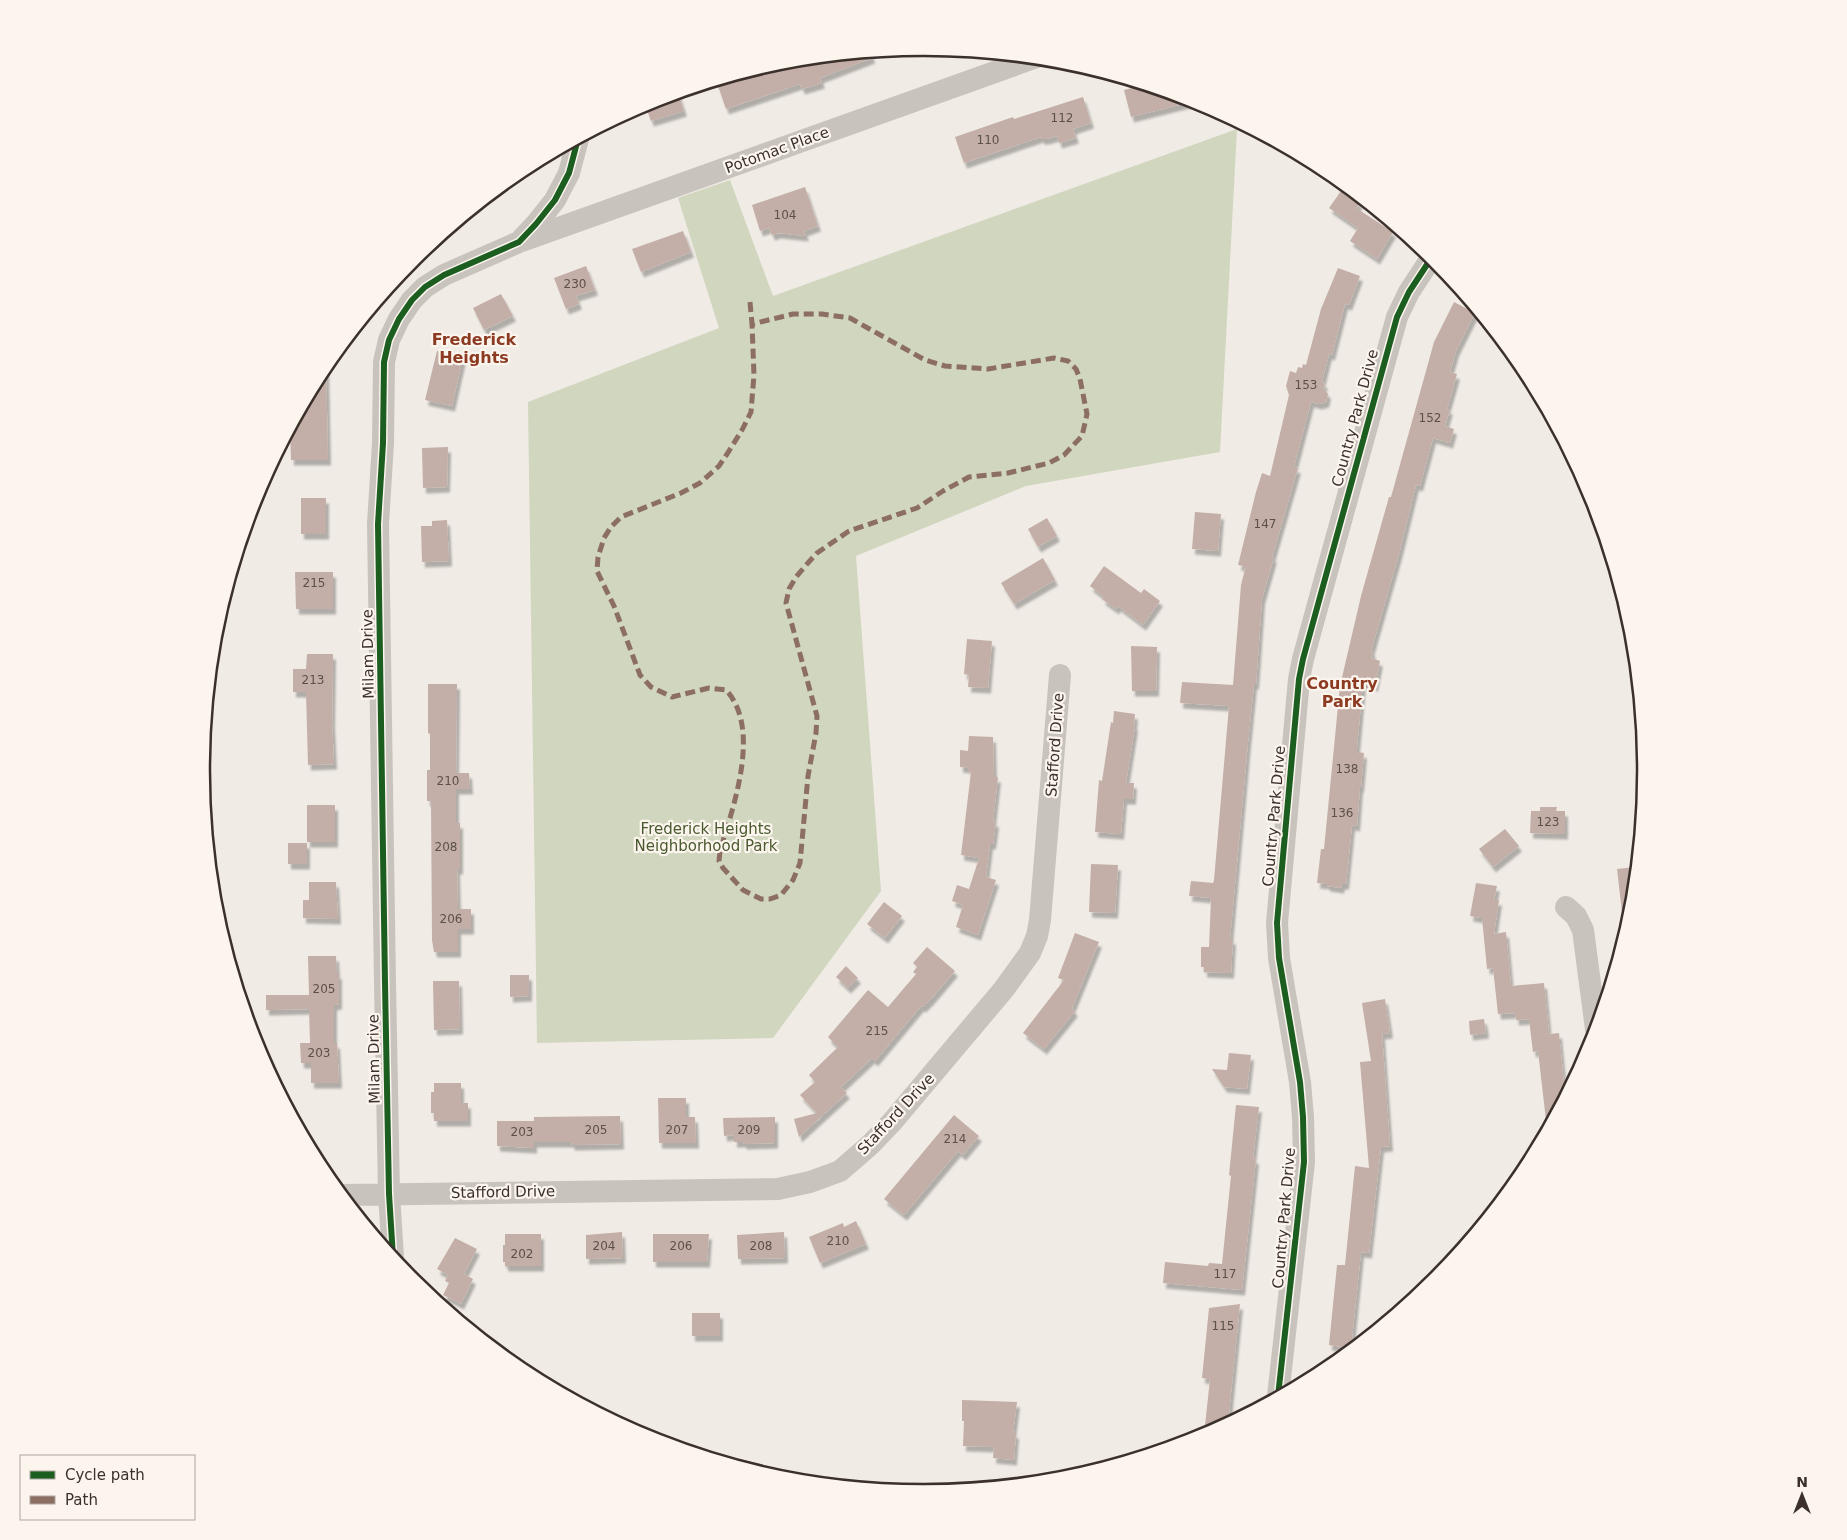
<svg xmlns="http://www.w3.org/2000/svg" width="1847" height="1540" font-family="'DejaVu Sans',sans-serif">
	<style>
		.green { fill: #d1d6bf }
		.building { fill: #c3afa7; filter: url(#shadow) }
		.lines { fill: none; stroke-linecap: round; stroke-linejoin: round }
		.minor { stroke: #c9c3be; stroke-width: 22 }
		.quiet { stroke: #8d6e63; stroke-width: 5; stroke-dasharray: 10 5; stroke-linecap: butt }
		.cycleway-casing { stroke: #fbf5ee; stroke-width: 9 }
		.cycleway { stroke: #1b5e20; stroke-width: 6 }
		.labels { text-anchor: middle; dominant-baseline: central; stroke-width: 4.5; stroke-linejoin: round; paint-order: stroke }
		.number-label { font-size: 12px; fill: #5d504a }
		.street-label { font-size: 15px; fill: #3b302b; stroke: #fbf5ee }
		.park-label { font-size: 15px; fill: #4a5a2e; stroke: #fbf5ee }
		.neighbourhood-label { font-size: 16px; font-weight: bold; fill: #8c3b22; stroke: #fbf5ee }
		.rim { fill: none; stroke: #3b302b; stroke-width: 2.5 }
	</style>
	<defs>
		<filter id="shadow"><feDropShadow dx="3" dy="5.5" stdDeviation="1" flood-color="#0004"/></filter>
	</defs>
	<rect width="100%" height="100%" fill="#f0ebe5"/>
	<path class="green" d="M 1237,129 L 1220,452 L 1026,486 L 856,556 L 881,891 L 773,1038 L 537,1043 L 528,402 L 719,328 L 678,198 L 730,180 L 773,296 Z"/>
	<path class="building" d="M 871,53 L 872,58 L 820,78 L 822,83 L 802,89 L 800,84 L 726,109 L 717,83 L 783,61 Z
		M 1144,85 L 1165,92 L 1195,101 L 1131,117 L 1124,90 Z
		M 678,93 L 684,111 L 651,121 L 645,104 Z
		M 1083,97 L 1091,123 L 1073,129 L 1076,138 L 1059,143 L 1057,136 L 1046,139 L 1041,139 L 1041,137 L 964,163 L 955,137 L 1013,117 L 1014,119 Z
		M 805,187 L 818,226 L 804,231 L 806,236 L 778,233 L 772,235 L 769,228 L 760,231 L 752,205 Z
		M 1341,191 L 1360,203 L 1356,208 L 1393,232 L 1377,259 L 1350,241 L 1358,228 L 1329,208 Z
		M 683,231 L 691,252 L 641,272 L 632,249 Z
		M 586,266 L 595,290 L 576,296 L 579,304 L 566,309 L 554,278 Z
		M 1338,268 L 1360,276 L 1349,305 L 1345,304 L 1332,355 L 1329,354 L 1322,382 L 1325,383 L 1323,388 L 1328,394 L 1326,402 L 1319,404 L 1311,402 L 1294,467 L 1298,468 L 1272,557 L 1274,557 L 1262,599 L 1256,684 L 1254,684 L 1248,742 L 1230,939 L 1233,939 L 1231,973 L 1204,972 L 1204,967 L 1201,967 L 1201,947 L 1209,947 L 1211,898 L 1189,896 L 1191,881 L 1213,883 L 1214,880 L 1229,706 L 1180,703 L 1182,682 L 1233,685 L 1241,585 L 1245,569 L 1244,566 L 1238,565 L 1256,492 L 1262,473 L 1270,476 L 1289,395 L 1286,386 L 1290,371 L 1296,373 L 1298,367 L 1302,368 L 1303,364 L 1306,365 L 1321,309 Z
		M 501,294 L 513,316 L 484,330 L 473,308 Z
		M 1454,302 L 1475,313 L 1456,351 L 1450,372 L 1457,374 L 1447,409 L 1450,409 L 1445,426 L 1454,429 L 1450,443 L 1433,438 L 1420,486 L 1416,485 L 1399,554 L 1371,651 L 1373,652 L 1371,658 L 1380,661 L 1375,686 L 1363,683 L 1357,747 L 1357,752 L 1364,753 L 1361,787 L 1360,787 L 1357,826 L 1352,825 L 1346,884 L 1342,884 L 1341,888 L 1327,886 L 1327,884 L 1317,883 L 1321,849 L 1324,849 L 1340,686 L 1361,596 L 1389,497 L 1391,497 L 1434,342 Z
		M 437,351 L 463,357 L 452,406 L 425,400 Z
		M 326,365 L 328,460 L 291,460 L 290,429 Z
		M 448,447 L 447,487 L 423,488 L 422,448 Z
		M 301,498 L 326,498 L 326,534 L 301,534 Z
		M 1195,512 L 1221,514 L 1218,551 L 1192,549 Z
		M 1047,518 L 1057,536 L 1038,547 L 1028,529 Z
		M 447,520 L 449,561 L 422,562 L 421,526 L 432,526 L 432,521 Z
		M 1043,558 L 1055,580 L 1014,604 L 1001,583 Z
		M 1104,566 L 1141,593 L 1144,589 L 1160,601 L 1143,625 L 1118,606 L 1116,609 L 1102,599 L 1104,597 L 1090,586 Z
		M 295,572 L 333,572 L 333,609 L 296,609 Z
		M 967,639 L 992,641 L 988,688 L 968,687 L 969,675 L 964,674 Z
		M 1131,646 L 1157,647 L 1156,691 L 1132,691 Z
		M 307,654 L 333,654 L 332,723 L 334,764 L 308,765 L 306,692 L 293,692 L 293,669 L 306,669 Z
		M 428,684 L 457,684 L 456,773 L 469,773 L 470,789 L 456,789 L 456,823 L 460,823 L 460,869 L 457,869 L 458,909 L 471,909 L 471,929 L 458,929 L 458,952 L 434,952 L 432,940 L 431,801 L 427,801 L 427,770 L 430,770 L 430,734 L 428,733 Z
		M 1114,711 L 1135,714 L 1134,725 L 1135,726 L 1126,783 L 1134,783 L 1133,799 L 1124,799 L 1121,834 L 1095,832 L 1099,780 L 1102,781 L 1111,722 L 1113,723 Z
		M 969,736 L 993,737 L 994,777 L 998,777 L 993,821 L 996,822 L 993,844 L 990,844 L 986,877 L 996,880 L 978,935 L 956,927 L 963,905 L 952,901 L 957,885 L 969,889 L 979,858 L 961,855 L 971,772 L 968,772 L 968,768 L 960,767 L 960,750 L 968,751 Z
		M 307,805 L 335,805 L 335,842 L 307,842 Z
		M 1540,807 L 1557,807 L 1556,811 L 1565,811 L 1565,834 L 1530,833 L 1531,811 L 1540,811 Z
		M 1505,829 L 1519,846 L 1493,867 L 1479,849 Z
		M 288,843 L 307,843 L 307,864 L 288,864 Z
		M 1091,864 L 1118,865 L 1115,913 L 1089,912 Z
		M 1636,867 L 1632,911 L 1626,930 L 1624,930 L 1617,869 Z
		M 309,882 L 336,882 L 338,919 L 303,918 L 303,900 L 309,900 Z
		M 1476,883 L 1497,886 L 1494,900 L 1499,900 L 1494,934 L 1506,932 L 1511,986 L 1544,983 L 1549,1034 L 1559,1033 L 1565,1095 L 1547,1129 L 1538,1051 L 1533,1052 L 1529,1019 L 1516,1020 L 1515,1013 L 1498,1014 L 1493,968 L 1487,969 L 1482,918 L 1470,916 Z
		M 884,902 L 902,916 L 885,938 L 867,924 Z
		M 1075,933 L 1099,942 L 1072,1008 L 1075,1011 L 1044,1049 L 1023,1033 L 1064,980 L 1058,978 Z
		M 927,947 L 955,971 L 931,999 L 923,1007 L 921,1006 L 875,1061 L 872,1058 L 841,1087 L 847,1093 L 799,1137 L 794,1119 L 817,1113 L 800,1095 L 815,1082 L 809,1075 L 838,1047 L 828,1037 L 868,990 L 888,1007 L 916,974 L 913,972 L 917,967 L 913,963 Z
		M 308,956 L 336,956 L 337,974 L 339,974 L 339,1004 L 334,1005 L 334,1043 L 337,1043 L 339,1083 L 311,1083 L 311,1063 L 301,1063 L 300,1043 L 310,1043 L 309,1009 L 266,1010 L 266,995 L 309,995 Z
		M 846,966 L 858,978 L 848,988 L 836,977 Z
		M 510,975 L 529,975 L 529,996 L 510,997 Z
		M 433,981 L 459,981 L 460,1029 L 434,1030 Z
		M 1385,999 L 1390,1033 L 1382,1034 L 1390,1146 L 1381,1147 L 1369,1253 L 1361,1252 L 1351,1348 L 1329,1345 L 1337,1265 L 1345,1265 L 1355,1166 L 1369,1168 L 1360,1062 L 1371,1061 L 1362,1003 Z
		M 1484,1019 L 1486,1033 L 1470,1035 L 1469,1021 Z
		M 1229,1053 L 1251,1055 L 1247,1089 L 1224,1087 L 1212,1069 L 1227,1070 Z
		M 434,1083 L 461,1083 L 461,1103 L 468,1103 L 468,1121 L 434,1121 L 434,1113 L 431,1113 L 431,1092 L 434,1092 Z
		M 658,1098 L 686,1098 L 686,1117 L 695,1117 L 696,1143 L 659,1143 Z
		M 1236,1105 L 1259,1107 L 1253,1158 L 1256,1159 L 1242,1290 L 1163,1283 L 1165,1262 L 1208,1266 L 1209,1263 L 1222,1264 L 1231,1176 L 1229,1175 Z
		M 954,1115 L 979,1136 L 963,1155 L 958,1151 L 904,1215 L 884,1199 Z
		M 620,1116 L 621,1144 L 572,1145 L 571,1142 L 534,1142 L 534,1148 L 497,1146 L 497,1121 L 534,1121 L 534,1117 Z
		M 775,1117 L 775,1143 L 744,1144 L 743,1142 L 734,1142 L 734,1135 L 724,1136 L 723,1118 Z
		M 856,1221 L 866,1244 L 820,1263 L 809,1237 L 843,1223 L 844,1227 Z
		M 622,1232 L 623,1258 L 586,1259 L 586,1235 Z
		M 784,1232 L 785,1258 L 738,1259 L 737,1235 Z
		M 505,1234 L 541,1234 L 541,1266 L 505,1266 L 505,1262 L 503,1262 L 503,1245 L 505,1245 Z
		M 653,1234 L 709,1234 L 707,1262 L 653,1262 Z
		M 455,1238 L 477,1249 L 464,1274 L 473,1279 L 461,1304 L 443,1295 L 449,1283 L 445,1281 L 448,1275 L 437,1269 Z
		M 1240,1304 L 1228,1423 L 1204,1435 L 1210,1379 L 1202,1378 L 1209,1308 Z
		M 692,1313 L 720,1313 L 720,1336 L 692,1336 Z
		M 962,1400 L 1017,1402 L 1013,1433 L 1016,1433 L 1014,1460 L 993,1458 L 994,1447 L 963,1446 L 964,1421 L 962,1421 Z"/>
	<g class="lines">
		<path class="minor" d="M 522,241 L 1034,58
			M 1566,907 L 1576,916 L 1583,930 L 1596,1029
			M 342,1195 L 778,1189 L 810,1182 L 840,1171 L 870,1145 L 892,1122 L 1004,989 L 1030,953 L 1037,936 L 1040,920 L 1060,675
			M 393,1257 L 389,1194 L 385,983 L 378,524 L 383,443 L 384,362 L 389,340 L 399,319 L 412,300 L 425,287 L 444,275 L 519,242 L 536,224 L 555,200 L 569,173 L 578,139
			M 1278,1396 L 1304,1162 L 1303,1117 L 1300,1082 L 1279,958 L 1277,923 L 1299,679 L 1303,659 L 1397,317 L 1409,292 L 1432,257"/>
		<path class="quiet" d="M 750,302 L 752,324 L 793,314 L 822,314 L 850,318 L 925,360 L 945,366 L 988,369 L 1054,358 L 1068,361 L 1076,369 L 1080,379 L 1087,414 L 1082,436 L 1064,455 L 1049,463 L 1008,473 L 969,477 L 943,491 L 917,508 L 849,531 L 817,553 L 807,564 L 796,577 L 789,589 L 786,603 L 817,716 L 816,733 L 808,776 L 800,863 L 793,880 L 781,895 L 770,899 L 761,899 L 743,890 L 723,868 L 719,861 L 720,851 C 733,807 762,729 726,690 L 709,688 L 672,697 L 651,687 L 640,675 L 614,606 L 597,571 L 598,557 L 604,538 L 611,527 L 621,517 L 681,493 L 700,483 L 719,466 L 729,451 L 742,430 L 751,412 L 754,375 L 752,324"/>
		<defs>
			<path id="cycleway" d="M 393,1257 L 389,1194 L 385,983 L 378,524 L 383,443 L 384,362 L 389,340 L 399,319 L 412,300 L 425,287 L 444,275 L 519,242 L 536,224 L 555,200 L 569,173 L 578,139
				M 1278,1396 L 1304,1162 L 1303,1117 L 1300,1082 L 1279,958 L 1277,923 L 1299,679 L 1303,659 L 1397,317 L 1409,292 L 1432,257"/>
		</defs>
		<use href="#cycleway" class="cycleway-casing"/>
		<use href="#cycleway" class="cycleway"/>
	</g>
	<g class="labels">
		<g class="number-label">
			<text x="1062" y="118">112</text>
			<text x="988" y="140">110</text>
			<text x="785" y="215">104</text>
			<text x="575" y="284">230</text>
			<text x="1306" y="385">153</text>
			<text x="1430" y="418">152</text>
			<text x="1265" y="524">147</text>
			<text x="314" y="583">215</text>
			<text x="313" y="680">213</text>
			<text x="1347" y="769">138</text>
			<text x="448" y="781">210</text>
			<text x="1342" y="813">136</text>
			<text x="1548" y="822">123</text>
			<text x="446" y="847">208</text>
			<text x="451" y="919">206</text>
			<text x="324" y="989">205</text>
			<text x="877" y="1031">215</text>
			<text x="319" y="1053">203</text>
			<text x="596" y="1130">205</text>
			<text x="677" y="1130">207</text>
			<text x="749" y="1130">209</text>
			<text x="522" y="1132">203</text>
			<text x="955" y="1139">214</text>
			<text x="838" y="1241">210</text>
			<text x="604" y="1246">204</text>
			<text x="681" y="1246">206</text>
			<text x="761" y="1246">208</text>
			<text x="522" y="1254">202</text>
			<text x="1225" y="1274">117</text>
			<text x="1223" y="1326">115</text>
		</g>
		<g class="street-label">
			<text transform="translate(777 150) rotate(-20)">Potomac Place</text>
			<text transform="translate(1355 418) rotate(-75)">Country Park Drive</text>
			<text transform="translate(368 654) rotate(-91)">Milam Drive</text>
			<text transform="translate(1055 745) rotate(-86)">Stafford Drive</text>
			<text transform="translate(1274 816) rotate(-85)">Country Park Drive</text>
			<text transform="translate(374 1059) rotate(-91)">Milam Drive</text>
			<text transform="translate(896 1114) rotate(-47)">Stafford Drive</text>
			<text transform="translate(503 1192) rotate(-1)">Stafford Drive</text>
			<text transform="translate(1284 1218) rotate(-85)">Country Park Drive</text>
		</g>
		<g class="park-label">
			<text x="706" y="829">Frederick Heights<tspan x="706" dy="17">Neighborhood Park</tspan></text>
		</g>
		<g class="neighbourhood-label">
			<text x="474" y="339">Frederick<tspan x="474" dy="18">Heights</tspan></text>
			<text x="1342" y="683">Country<tspan x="1342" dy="18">Park</tspan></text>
		</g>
	</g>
	<path d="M0 0H1847V1540H0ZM923 56H924A713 713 0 0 1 1637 769V771A713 713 0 0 1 924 1484H923A713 713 0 0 1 210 771V769A713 713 0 0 1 923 56Z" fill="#fbf5ee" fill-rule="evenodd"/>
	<path class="rim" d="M923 56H924A713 713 0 0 1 1637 769V771A713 713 0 0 1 924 1484H923A713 713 0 0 1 210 771V769A713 713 0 0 1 923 56Z"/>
	<rect x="20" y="1455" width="175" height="65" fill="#fbf5ee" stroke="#aea6a0"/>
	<rect x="30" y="1471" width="25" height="8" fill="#1b5e20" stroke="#aea6a0"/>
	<text x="65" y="1480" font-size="15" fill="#3b302b">Cycle path</text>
	<rect x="30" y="1496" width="25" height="8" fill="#8d6e63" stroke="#aea6a0"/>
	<text x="65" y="1505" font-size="15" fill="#3b302b">Path</text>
	<g transform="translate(1802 1495)" stroke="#fbf5ee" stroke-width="4" paint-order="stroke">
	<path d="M0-4L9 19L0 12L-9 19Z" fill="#3b302b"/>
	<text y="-8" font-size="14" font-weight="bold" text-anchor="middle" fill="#3b302b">N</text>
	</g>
</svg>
